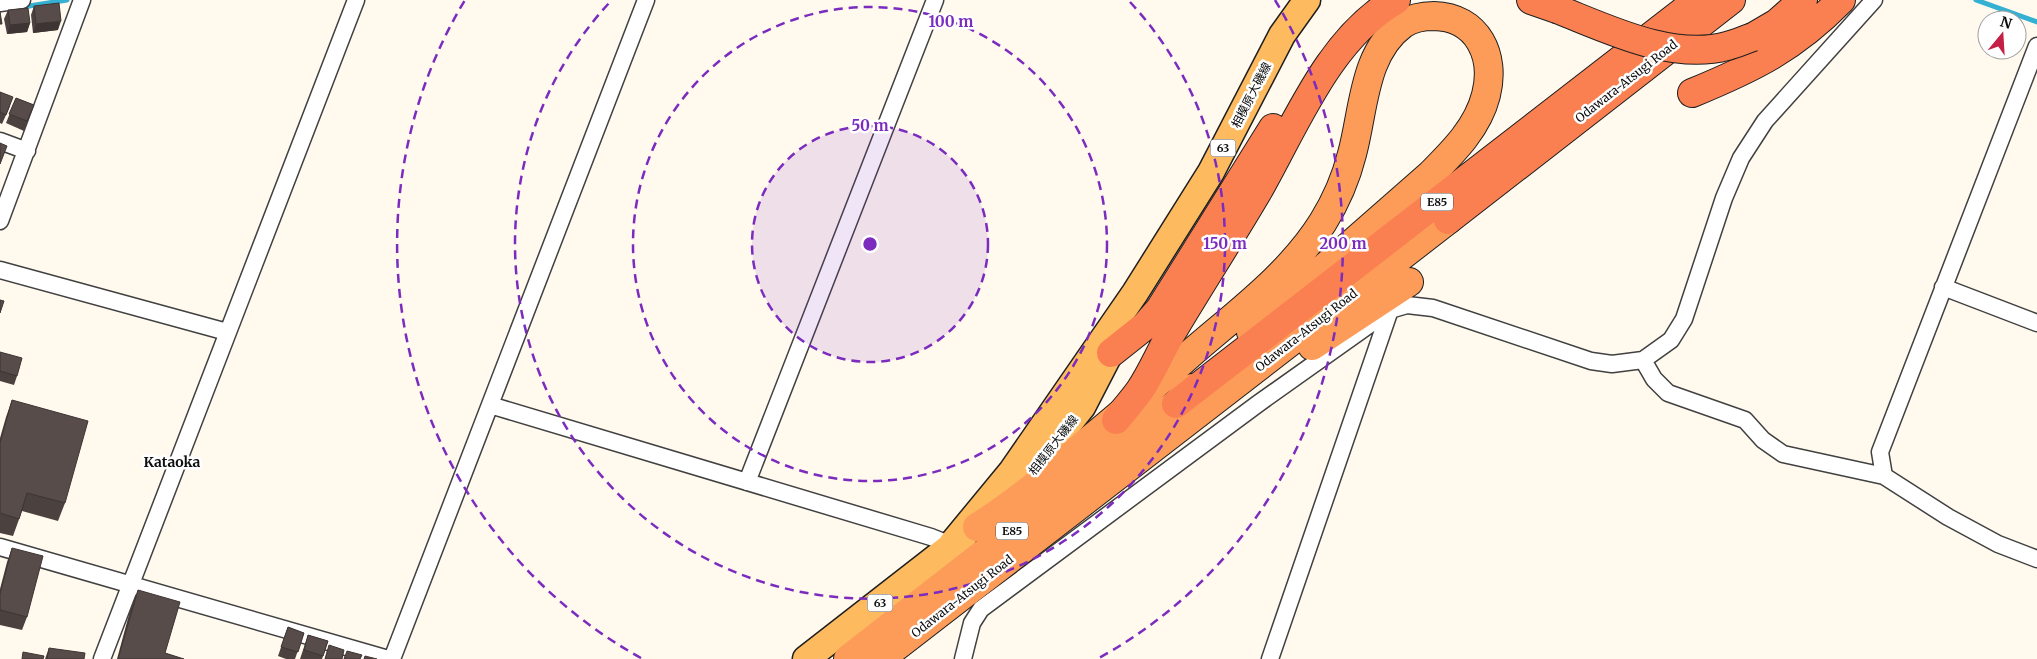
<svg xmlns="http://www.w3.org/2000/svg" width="2037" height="659" font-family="Merriweather,'Noto Sans JP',serif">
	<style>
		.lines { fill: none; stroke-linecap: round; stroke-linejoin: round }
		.stream { stroke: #34b0d3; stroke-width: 5 }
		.minor-casing { stroke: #414141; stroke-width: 19 }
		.primary-casing { stroke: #1f1f1f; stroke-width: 29 }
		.trunk-casing { stroke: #1f1f1f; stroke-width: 30 }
		.motorway-casing { stroke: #1f1f1f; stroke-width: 30 }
		.minor { stroke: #fff; stroke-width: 16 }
		.primary { stroke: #feba5f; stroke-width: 26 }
		.trunk { stroke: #fc9c58; stroke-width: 28 }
		.motorway { stroke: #fa7f51; stroke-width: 28 }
		.motorway-bridge-casing { stroke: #1f1f1f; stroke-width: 30; stroke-linecap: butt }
		.motorway-bridge { stroke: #fa7f51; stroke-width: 28 }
		.wall { fill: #4b413f }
		.shaded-wall { fill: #3d3533 }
		.building { fill: #574c49; stroke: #3d3533 }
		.ring { fill: none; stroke: #7b2cbf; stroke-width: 2.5; stroke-dasharray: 9 6 }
		.labels { text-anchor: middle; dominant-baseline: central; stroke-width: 5; stroke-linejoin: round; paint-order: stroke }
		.shield { fill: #fff; stroke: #565656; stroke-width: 1 }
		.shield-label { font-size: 11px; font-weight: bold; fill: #0e0e0e }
		.street-label { font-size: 12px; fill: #0e0e0e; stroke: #fff }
		.neighbourhood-label { font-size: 14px; font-weight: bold; fill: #0e0e0e; stroke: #fff }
		.centre { fill: #7b2cbf; stroke: #fff; stroke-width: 2.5 }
		.ring-label { font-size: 15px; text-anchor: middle; font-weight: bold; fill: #7b2cbf; stroke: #fff; stroke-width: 5; stroke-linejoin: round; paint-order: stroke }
	</style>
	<rect width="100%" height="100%" fill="#fff9ee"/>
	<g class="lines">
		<path class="stream" d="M 1976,0 L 2037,22
			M 23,7 L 67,0"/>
		<defs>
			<path id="minor" d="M 0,3 L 22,0
				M 0,141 L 27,151
				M 0,221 L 82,0
				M 0,270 L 227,332
				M 1943,287 L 2037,323
				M 1643,360 L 1654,379 L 1668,393 L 1745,420 L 1763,440 L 1783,454 L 1884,476 L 1948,517 L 1998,544 L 2037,559
				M 490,405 L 931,537 L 951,545
				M 1884,476 L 1880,452 L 2037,46
				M 747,482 L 935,0
				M 0,547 L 388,659
				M 102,659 L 356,0
				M 392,659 L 646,0
				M 963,659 L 972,623 L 981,609 L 1259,403 L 1390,310 L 1407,305 L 1433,308 L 1591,361 L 1612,364 L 1643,360 L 1671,340 L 1684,319 L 1724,198 L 1741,158 L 1765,121 L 1874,0
				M 1270,659 L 1390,310"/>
			<path id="primary" d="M 1027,476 L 1082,407 L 1114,345
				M 951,545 L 1012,471 L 1135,293 L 1211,172 L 1282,35 L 1307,0
				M 806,659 L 964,536"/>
			<path id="trunk" d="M 1312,346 L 1409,282
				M 977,527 C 1014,504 1046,477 1080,448 C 1116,418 1153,387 1189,355 C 1236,314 1290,275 1323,222 C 1336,201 1346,178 1352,154 C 1364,110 1363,53 1403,24 C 1412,18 1424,16 1434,16 C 1478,17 1496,56 1486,95 C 1478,127 1454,151 1431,174 L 1251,332
				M 848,659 L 1176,404 L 1193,388
				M 880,659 L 1448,220"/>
			<path id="motorway" d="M 1531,0 L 1557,9
				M 1753,37 L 1777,23 L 1803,0
				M 1692,93 C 1753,68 1794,48 1841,0
				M 1448,220 L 1731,0
				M 1111,353 L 1145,326 L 1160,309 L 1273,128
				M 1176,404 L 1698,0
				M 1116,420 C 1124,410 1133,400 1140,390 C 1153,371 1162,347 1175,327 C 1202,282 1231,237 1258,191 C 1295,126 1329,38 1396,0"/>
		</defs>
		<use href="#minor" class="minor-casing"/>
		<use href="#primary" class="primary-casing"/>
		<use href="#trunk" class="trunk-casing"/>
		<use href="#motorway" class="motorway-casing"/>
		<use href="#minor" class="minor"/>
		<use href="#primary" class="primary"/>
		<use href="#trunk" class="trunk"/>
		<use href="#motorway" class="motorway"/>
		<defs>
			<path id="motorway-bridge" d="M 1557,9 C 1608,29 1672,61 1727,46 C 1736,44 1744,40 1753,37"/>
		</defs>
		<use href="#motorway-bridge" class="motorway-bridge-casing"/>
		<use href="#motorway-bridge" class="motorway-bridge"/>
	</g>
	<path class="wall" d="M 34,6 L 58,30 L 33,33 L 31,15 Z
		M 8,10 L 30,23 L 27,32 L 7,34 L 4,19 Z
		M 0,92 L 10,106 L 2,124 L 0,123 Z
		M 16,98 L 34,105 L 24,131 L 6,123 Z
		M 0,352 L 17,376 L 14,385 L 0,381 Z
		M 12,400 L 65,503 L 58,521 L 22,511 L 13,536 L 0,533 L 0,438 L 6,417 Z
		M 12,548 L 27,617 L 22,630 L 0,625 L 0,589 L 7,562 Z
		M 138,590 L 165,653 L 184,659 L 117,659 L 131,607 Z
		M 288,627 L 304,633 L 295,659 L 286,659 L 278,656 Z
		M 308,635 L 328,641 L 322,659 L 300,659 Z
		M 49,648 L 84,659 L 45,659 Z"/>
	<path class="shaded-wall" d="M 61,21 L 58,30 L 33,33 L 36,24 Z
		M 30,23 L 27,32 L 7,34 L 10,25 Z"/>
	<path class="building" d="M 59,3 L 61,21 L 36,24 L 34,6 Z
		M 28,8 L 30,23 L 10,25 L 8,10 Z
		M 0,12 L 2,24 L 0,24 Z
		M 0,92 L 13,97 L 6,115 L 0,112 Z
		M 16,98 L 34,105 L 27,121 L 9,114 Z
		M 0,143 L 7,146 L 0,164 Z
		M 0,300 L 4,301 L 0,313 Z
		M 0,352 L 22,358 L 17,376 L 0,371 Z
		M 12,400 L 88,421 L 65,503 L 27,493 L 19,519 L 0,513 L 0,443 Z
		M 12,548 L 43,556 L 27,617 L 0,610 L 0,594 Z
		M 138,590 L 180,602 L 165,653 L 184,659 L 118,659 Z
		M 288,627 L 304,633 L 298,652 L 281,647 Z
		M 308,635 L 328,641 L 323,656 L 304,650 Z
		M 329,645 L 344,650 L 342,659 L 325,659 Z
		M 49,648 L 85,653 L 84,659 L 47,659 Z
		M 347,651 L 362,655 L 360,659 L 344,659 Z
		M 23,652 L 44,656 L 43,659 L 22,659 Z
		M 365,656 L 377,659 L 364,659 Z"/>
	<circle cx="870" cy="244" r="118" fill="#7b2cbf" fill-opacity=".12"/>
	<g class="ring">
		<circle cx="870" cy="244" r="118"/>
		<circle cx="870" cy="244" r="237"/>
		<path d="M1130 2A355 355 0 1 1 610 2"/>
		<path d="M641 658A473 473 0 0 1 465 0M1275 0A473 473 0 0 1 1099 658"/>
	</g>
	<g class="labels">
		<g class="shield">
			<rect x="1210.5" y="139.5" width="25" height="17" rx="4"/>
			<rect x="1421" y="193.5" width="32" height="17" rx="4"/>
			<rect x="996" y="522.5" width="32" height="17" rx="4"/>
			<rect x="867.5" y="594.5" width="25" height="17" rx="4"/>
		</g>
		<g class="shield-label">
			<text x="1223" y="148">63</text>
			<text x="1437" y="202">E85</text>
			<text x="1012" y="531">E85</text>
			<text x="880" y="603">63</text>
		</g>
		<g class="street-label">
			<text transform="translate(1626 81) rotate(-38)">Odawara-Atsugi Road</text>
			<text transform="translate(1251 95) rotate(-63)">相模原大磯線</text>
			<text transform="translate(1306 330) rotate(-38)">Odawara-Atsugi Road</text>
			<text transform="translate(1053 445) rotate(-52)">相模原大磯線</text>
			<text transform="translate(962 596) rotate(-38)">Odawara-Atsugi Road</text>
		</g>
		<g class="neighbourhood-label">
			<text x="172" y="462">Kataoka</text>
		</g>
	</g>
	<circle cx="870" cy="244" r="8" class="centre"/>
	<g class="ring-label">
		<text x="951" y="27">100 m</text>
		<text x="870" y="131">50 m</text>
		<text x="1225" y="249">150 m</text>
		<text x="1343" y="249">200 m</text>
	</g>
	<g transform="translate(2002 35) rotate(18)"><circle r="24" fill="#ffffff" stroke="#9f9f9f"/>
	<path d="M0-4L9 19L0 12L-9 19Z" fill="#c41f45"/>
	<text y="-8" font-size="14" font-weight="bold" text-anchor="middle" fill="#0e0e0e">N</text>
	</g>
</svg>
